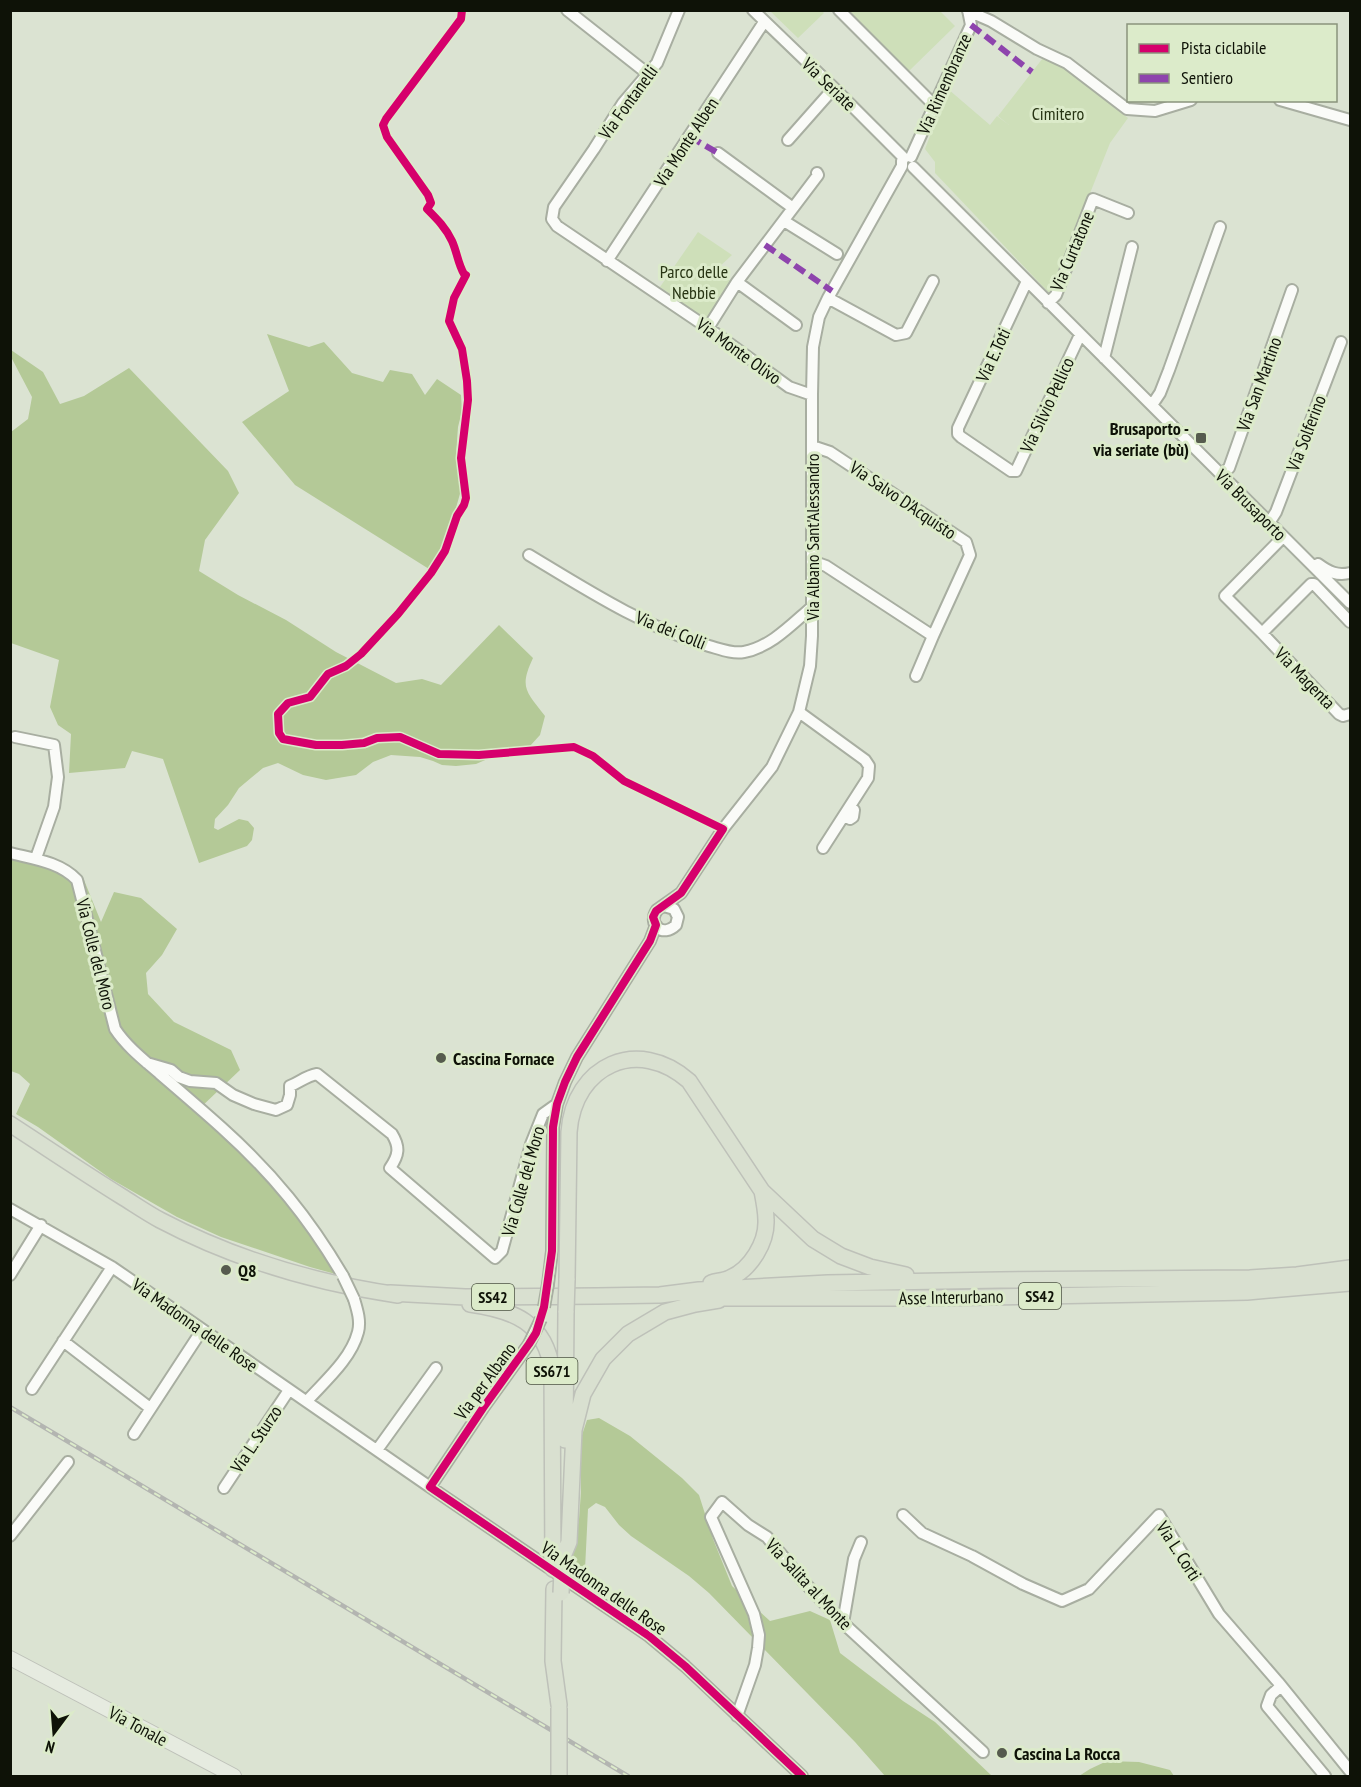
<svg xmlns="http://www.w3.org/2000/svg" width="1361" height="1787" font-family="'PT Sans Narrow',sans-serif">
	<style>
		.green { fill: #cedfb9 }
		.forest { fill: #b4c997 }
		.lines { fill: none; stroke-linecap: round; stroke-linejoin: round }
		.minor-casing { stroke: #a8aea1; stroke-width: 14 }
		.major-casing { stroke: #bec1b9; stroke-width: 16 }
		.highway-casing { stroke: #bec1b9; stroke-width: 18 }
		.minor { stroke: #fafbf8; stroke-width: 10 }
		.major { stroke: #e6ebe0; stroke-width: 14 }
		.highway { stroke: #d9e0d0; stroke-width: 15 }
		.rail-casing { stroke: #b3b5b1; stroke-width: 4.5 }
		.rail { stroke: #dcebca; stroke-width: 2; stroke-dasharray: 7; stroke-linecap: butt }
		.minor-bridge-casing { stroke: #a8aea1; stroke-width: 14; stroke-linecap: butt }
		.highway-bridge-casing { stroke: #bec1b9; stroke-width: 18; stroke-linecap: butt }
		.minor-bridge { stroke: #fafbf8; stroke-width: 10 }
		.highway-bridge { stroke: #d9e0d0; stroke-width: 15 }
		.quiet { stroke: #8e44ad; stroke-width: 6; stroke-dasharray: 12 6; stroke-linecap: butt }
		.cycleway-casing { stroke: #dcebca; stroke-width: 11 }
		.cycleway { stroke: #d6006c; stroke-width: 8 }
		.poi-dot { fill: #565b4e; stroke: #dcebca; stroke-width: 2 }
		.labels { text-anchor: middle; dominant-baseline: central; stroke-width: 6; stroke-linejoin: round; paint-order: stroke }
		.shield { fill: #dcebca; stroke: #4c5342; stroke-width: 1.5 }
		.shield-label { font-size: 16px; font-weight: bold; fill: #0e1207 }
		.street-label { font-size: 18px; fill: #0e1207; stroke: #dcebca }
		.park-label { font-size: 18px; fill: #273413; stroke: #dcebca }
		.poi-label { font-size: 18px; font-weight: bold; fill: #0e1207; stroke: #dcebca; text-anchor: start }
	</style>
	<rect width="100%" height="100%" fill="#dbe3d2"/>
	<path class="green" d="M 822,11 L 824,13 L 798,38 L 770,11 Z
		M 848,11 L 940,11 L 955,26 L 909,71 Z
		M 1046,54 L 1128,118 L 1110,143 L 1050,294 L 935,173 L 935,162 L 925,149 L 948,89 L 990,125 L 997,116 L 1009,125 L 998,116 Z
		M 698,232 L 732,255 L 716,270 L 732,282 L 708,321 L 660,287 Z"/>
	<path class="forest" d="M 267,334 L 309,347 L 324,342 L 352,373 L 383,382 L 390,370 L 412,374 L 425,395 L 437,379 L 461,395 L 462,411 L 458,427 L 456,455 L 459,467 L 458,477 L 461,490 L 449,533 L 429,569 L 295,485 L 242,422 L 289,391 Z
		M 11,350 L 43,372 L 60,404 L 84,396 L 129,368 L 228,471 L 239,493 L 205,540 L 199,571 L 238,595 L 286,620 L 336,652 L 396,683 L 422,679 L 441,685 L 499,625 L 533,658 C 519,688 526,691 545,716 L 540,735 L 530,746 L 513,748 L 476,764 L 456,766 L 442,765 L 433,761 L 420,757 L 391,755 L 373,762 L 356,775 L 326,780 L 303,775 L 278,763 L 263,768 L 239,788 L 228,805 L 215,819 L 214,828 L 218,830 L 239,819 L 248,821 L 254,828 L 252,840 L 247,846 L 199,863 L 163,759 L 132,751 L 125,768 L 69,773 L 71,734 L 58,725 L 50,707 L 59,660 L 11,643 L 11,432 L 28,419 L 32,397 L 11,357 Z
		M 11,856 L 37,860 L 84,880 L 101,922 L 114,892 L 141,898 L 177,929 L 162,955 L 146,973 L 148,994 L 174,1022 L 231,1050 L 240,1070 L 199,1109 L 289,1199 L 339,1275 L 310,1267 L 221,1237 L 177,1217 L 111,1179 L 38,1127 L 16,1114 L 30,1084 L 19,1074 L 11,1071 Z
		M 599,1418 L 630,1436 L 682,1478 L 699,1495 L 713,1539 L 732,1586 L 770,1621 L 810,1611 L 830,1620 L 840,1653 L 903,1701 L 935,1722 L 992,1776 L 885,1776 L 855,1742 L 709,1593 L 689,1576 L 631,1536 L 619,1525 L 605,1507 L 596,1503 L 588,1509 L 585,1569 L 575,1575 L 571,1563 L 579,1519 L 581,1492 L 580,1441 L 587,1420 Z
		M 1107,1761 L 1139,1762 L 1170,1770 L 1174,1776 L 1079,1776 L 1090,1769 Z"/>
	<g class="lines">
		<defs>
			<path id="minor" d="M 567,10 L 648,74
				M 679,10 L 657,63 L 623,103 L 594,149 L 554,207 L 552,219 L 557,226 L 708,328 L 789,387 L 812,395
				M 753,10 L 834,88 L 904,158
				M 839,10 L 934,105
				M 968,11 L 991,21 L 1037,49 L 1067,63 L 1127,109 L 1155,111 L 1191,100
				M 1280,100 L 1350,120
				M 788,140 L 834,88
				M 718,153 L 793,208
				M 911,157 L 971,25 L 968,10
				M 913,167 L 1350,603
				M 784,221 L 837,254
				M 607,261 L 764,22
				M 1027,281 L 958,428 L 958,434 L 961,437 L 1011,471 L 1016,471 L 1080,335
				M 737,282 L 796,325
				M 828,298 L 896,335 L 906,333 L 933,281
				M 1048,303 L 1056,295 L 1093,199 L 1128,213
				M 708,328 L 737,282 L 818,175 L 817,173
				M 1104,358 L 1132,247
				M 1152,405 L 1160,393 L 1169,370 L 1220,227
				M 812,446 L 830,452 L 966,542 L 970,555 L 933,636 L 826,566 L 812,561
				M 1221,474 L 1229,468 L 1292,290
				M 1269,523 L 1276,512 L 1341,342
				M 529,555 C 587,590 644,627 709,646 C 720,649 732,654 744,652 C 771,647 792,624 812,607
				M 1318,564 C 1329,572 1337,576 1350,573
				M 1350,622 L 1314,584 L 1311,584 L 1262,633 L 1339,714 L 1343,716 L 1350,714
				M 1262,633 L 1225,596 L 1283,537
				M 916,676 L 933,636
				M 799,712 L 865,760 L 869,766 L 868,778 L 823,848
				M 15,737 L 54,745 L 58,777 L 54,807 L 36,858
				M 844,816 L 850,819 L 853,817 L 854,810 L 850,806
				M 10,853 C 34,859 60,862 77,880 L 115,1029 C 127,1047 144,1060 160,1074 C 181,1092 202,1110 222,1128 C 272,1173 309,1218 343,1276
				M 664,906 L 674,909 L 678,917 L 676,925 C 663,938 647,925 657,910 L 681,893 L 723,829 L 772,767 L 799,712 L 810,666 L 812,636 L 812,395 L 813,347 L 819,317 L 828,298 L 902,166 L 902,161 L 904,158
				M 147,1063 L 171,1070 L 179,1077 L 190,1081 L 216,1083 L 233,1095 L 254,1104 L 276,1110 L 287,1105 L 290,1095 L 290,1086 C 300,1082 306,1076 317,1074 L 392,1134 C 400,1147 399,1155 390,1168 L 495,1258 L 502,1251 L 531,1144 L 543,1114 L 557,1104
				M 10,1209 L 112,1267 L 430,1487 L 649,1636 L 685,1666 L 802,1776
				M 10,1275 L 41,1225
				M 548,1284 L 552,1251 L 553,1127 L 557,1104 L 565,1082 L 577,1057 L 650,941 L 656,925
				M 63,1341 L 150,1408
				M 32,1389 L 112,1267
				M 307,1401 C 325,1381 351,1359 358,1332 C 361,1321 357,1309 354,1299
				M 134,1434 L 202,1330
				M 377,1450 L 436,1368
				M 430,1487 L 483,1408 L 529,1344
				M 224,1488 L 289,1390
				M 903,1515 L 922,1533 L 972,1556 L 1023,1584 L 1062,1601 L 1089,1589 L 1159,1515 L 1219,1614 L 1278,1682 L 1350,1771
				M 10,1536 L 68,1462
				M 843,1623 L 854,1559 L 861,1542
				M 1281,1686 L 1271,1695 L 1267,1706 L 1325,1776
				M 737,1716 L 755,1665 L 758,1648 L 759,1635 L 754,1614 L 711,1517 L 722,1502 L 748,1525 L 767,1537 L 803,1581 L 843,1623 L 983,1752"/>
			<path id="major" d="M 10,1658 L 234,1776"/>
			<path id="highway" d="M 10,1124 C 47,1148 84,1173 121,1196 C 134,1204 147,1213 160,1220 C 234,1259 316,1283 398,1295
				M 567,1280 L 569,1132 C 574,1065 638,1036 689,1081 L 762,1191 L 813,1239 L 841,1256 L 870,1267 L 906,1275
				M 711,1283 C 717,1281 724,1281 730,1278 C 751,1269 767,1242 766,1220 C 766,1211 764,1201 762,1191
				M 390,1293 L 465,1297 L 597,1296 L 660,1295 L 699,1290 L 828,1283 L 1000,1280 L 1250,1278 L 1297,1275 L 1350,1268
				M 708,1298 L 932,1298 L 1200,1293 L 1247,1292 L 1350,1283
				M 470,1304 C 513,1310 546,1322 552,1371 L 553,1569
				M 565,1440 L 566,1311
				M 562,1559 L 569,1542 L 574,1430 L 583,1394 L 603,1359 L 628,1334 L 665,1312 L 695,1304 L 719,1300
				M 554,1589 L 553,1661 L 559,1705"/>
		</defs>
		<use href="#minor" class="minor-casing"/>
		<use href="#major" class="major-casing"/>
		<use href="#highway" class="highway-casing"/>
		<use href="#minor" class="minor"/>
		<use href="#major" class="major"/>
		<use href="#highway" class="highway"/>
		<defs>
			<path id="rail" d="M 10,1407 L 628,1776"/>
		</defs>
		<use href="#rail" class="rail-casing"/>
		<use href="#rail" class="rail"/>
		<defs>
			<path id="minor-bridge" d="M 343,1276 L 354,1299
				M 544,1307 L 548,1284
				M 529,1344 L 541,1319"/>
			<path id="highway-bridge" d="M 566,1311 L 567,1280
				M 561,1593 L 562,1571
				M 559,1776 L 559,1708"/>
		</defs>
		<use href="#minor-bridge" class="minor-bridge-casing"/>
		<use href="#highway-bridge" class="highway-bridge-casing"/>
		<use href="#minor-bridge" class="minor-bridge"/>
		<use href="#highway-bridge" class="highway-bridge"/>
		<path class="quiet" d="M 971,25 L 1032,72
			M 690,137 L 718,153
			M 765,245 L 832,291"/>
		<defs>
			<path id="cycleway" d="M 462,10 L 461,19 L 386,119 L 383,125 L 387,137 L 428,195 L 431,203 L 427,209 C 437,219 446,228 452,241 C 457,252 458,264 464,274 L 466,275 L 454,298 L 449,321 L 462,349 L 467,381 L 468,400 L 461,458 L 466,498 L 464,505 L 457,516 L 445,551 L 431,573 L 398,614 L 361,654 L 346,666 L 328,674 L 310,697 L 288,703 L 278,714 L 279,733 L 283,739 L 316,745 L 342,745 L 364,743 L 377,738 L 400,737 L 439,754 L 479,755 L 574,747 L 593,756 L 624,781 L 723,829 L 681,893 L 656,911 L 653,917 L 656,925 L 650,941 L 577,1057 L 565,1082 L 557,1104 L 553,1127 L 552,1251 L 544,1307 L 536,1333 L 529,1344 L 483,1408 L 430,1487 L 649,1636 L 685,1666 L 802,1776"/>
		</defs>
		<use href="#cycleway" class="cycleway-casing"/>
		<use href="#cycleway" class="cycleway"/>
	</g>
	<g class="poi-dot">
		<rect x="1195" y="432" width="12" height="12" rx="3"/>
		<circle cx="441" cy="1058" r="6"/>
		<circle cx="226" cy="1270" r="6"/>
		<circle cx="1002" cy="1753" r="6"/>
	</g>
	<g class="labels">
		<g class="shield">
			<rect x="1019" y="1283" width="42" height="26" rx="4.5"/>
			<rect x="472" y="1284" width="42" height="26" rx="4.5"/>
			<rect x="526.5" y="1358" width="51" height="26" rx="4.5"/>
		</g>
		<g class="shield-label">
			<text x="1040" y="1296">SS42</text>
			<text x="493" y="1297">SS42</text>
			<text x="552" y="1371">SS671</text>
		</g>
		<g class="street-label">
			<text transform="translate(829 84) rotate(44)">Via Seriate</text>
			<text transform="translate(944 84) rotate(-66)">Via Rimembranze</text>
			<text transform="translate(628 102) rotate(-54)">Via Fontanelli</text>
			<text transform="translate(686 142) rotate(-57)">Via Monte Alben</text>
			<text transform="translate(1072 251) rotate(-67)">Via Curtatone</text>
			<text transform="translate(739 351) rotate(36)">Via Monte Olivo</text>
			<text transform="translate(993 355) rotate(-65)">Via E.Toti</text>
			<text transform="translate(1259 384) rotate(-70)">Via San Martino</text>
			<text transform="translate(1047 405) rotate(-65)">Via Silvio Pellico</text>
			<text transform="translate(1306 433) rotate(-69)">Via Solferino</text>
			<text transform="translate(903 500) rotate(34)">Via Salvo D'Acquisto</text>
			<text transform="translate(1251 505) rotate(45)">Via Brusaporto</text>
			<text transform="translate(812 537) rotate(-90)">Via Albano Sant'Alessandro</text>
			<text transform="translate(671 630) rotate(22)">Via dei Colli</text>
			<text transform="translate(1305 678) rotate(46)">Via Magenta</text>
			<text transform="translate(96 954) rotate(76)">Via Colle del Moro</text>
			<text transform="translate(523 1181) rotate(-74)">Via Colle del Moro</text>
			<text transform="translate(951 1297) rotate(-1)">Asse Interurbano</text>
			<text transform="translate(195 1325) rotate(35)">Via Madonna delle Rose</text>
			<text transform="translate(485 1381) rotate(-54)">Via per Albano</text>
			<text transform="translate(256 1439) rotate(-56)">Via L. Sturzo</text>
			<text transform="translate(1179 1551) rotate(57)">Via L. Corti</text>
			<text transform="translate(809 1584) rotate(47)">Via Salita al Monte</text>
			<text transform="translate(604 1588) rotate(35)">Via Madonna delle Rose</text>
			<text transform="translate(138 1726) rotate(28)">Via Tonale</text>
		</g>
		<g class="park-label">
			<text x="1058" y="113">Cimitero</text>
			<text x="694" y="271">Parco delle<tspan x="694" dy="21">Nebbie</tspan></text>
		</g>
		<g class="poi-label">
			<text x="1189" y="428" text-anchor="end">Brusaporto -<tspan x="1189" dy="21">via seriate (bù)</tspan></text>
			<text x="453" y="1058">Cascina Fornace</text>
			<text x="238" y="1270">Q8</text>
			<text x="1014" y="1753">Cascina La Rocca</text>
		</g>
	</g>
	<rect width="1361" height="1787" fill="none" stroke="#0e1207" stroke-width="24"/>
	<rect x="1127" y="24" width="210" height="78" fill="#dcebca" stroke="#8a947c" stroke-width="1.5"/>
	<rect x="1139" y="44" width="30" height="9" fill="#d6006c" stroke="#8a947c" stroke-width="1.5"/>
	<text x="1181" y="54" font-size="18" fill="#0e1207">Pista ciclabile</text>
	<rect x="1139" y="74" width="30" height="9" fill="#8e44ad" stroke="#8a947c" stroke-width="1.5"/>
	<text x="1181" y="84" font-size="18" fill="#0e1207">Sentiero</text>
	<g transform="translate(54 1733) rotate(196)" stroke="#dcebca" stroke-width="4.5" paint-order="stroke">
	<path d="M0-4.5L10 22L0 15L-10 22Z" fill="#0e1207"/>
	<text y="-9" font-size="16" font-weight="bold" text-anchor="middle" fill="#0e1207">N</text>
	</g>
</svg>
